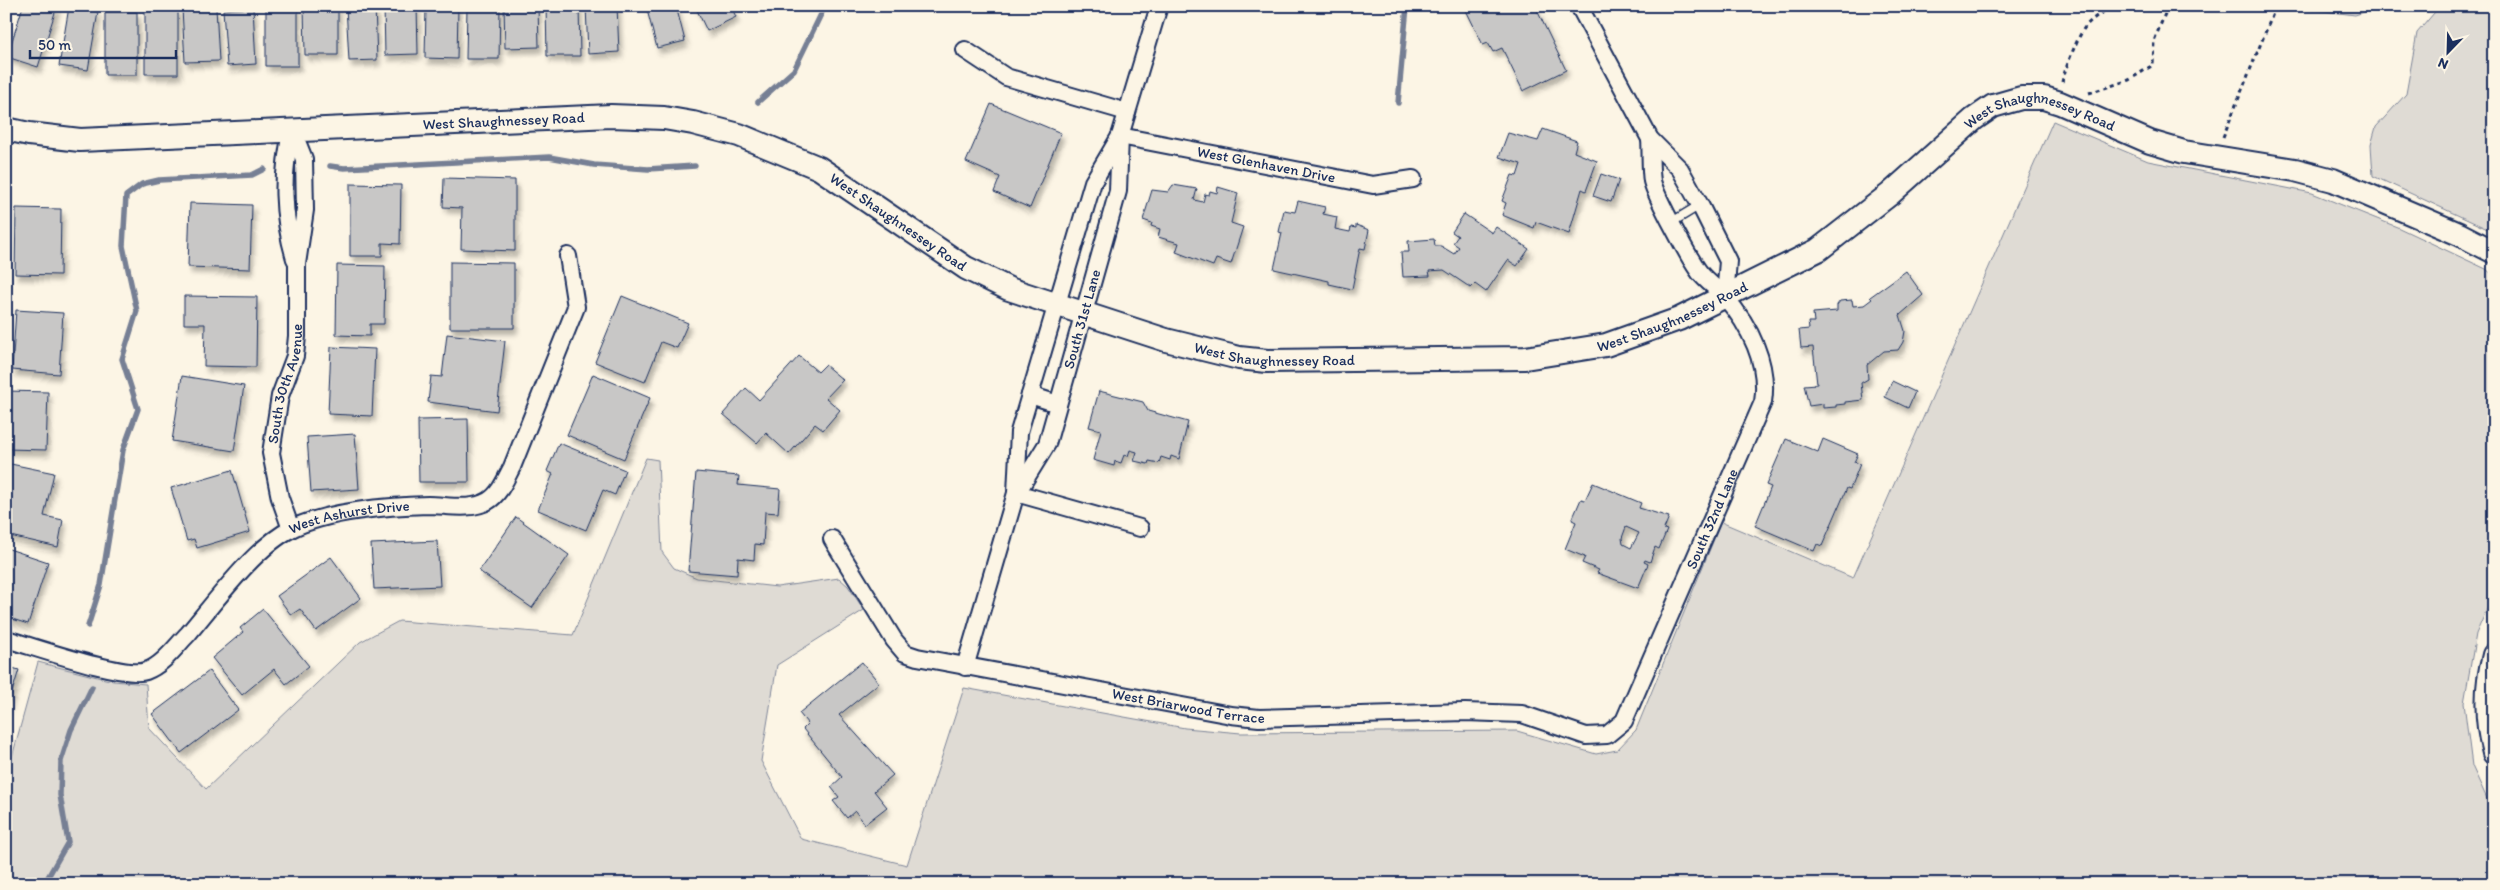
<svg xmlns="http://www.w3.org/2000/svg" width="2500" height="890" font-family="Itim,sans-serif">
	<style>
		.green { fill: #dfdbd4; stroke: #7d8599 }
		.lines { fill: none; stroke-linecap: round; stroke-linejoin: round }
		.stream { stroke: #767f94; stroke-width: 5.5 }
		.building { fill: #c8c7c6; stroke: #1b2f5e; fill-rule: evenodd; filter: url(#shadow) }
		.lane-casing { stroke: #1b2f5e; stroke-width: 11 }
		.street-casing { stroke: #1b2f5e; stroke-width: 20 }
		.secondary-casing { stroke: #1b2f5e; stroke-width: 26 }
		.path { stroke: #1b2f5e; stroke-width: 3; stroke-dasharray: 4 4; stroke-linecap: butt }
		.lane { stroke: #fcf5e5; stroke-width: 8 }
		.street { stroke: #fcf5e5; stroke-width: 16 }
		.secondary { stroke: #fcf5e5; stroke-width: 22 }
		.labels { text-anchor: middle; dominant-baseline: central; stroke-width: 5; stroke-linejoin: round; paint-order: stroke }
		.street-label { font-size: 15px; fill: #1b2f5e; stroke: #fcf5e5 }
	</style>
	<defs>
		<filter id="shadow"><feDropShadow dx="3" dy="5.5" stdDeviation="2.5" flood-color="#0004"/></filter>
	</defs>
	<rect width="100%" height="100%" fill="#fcf5e5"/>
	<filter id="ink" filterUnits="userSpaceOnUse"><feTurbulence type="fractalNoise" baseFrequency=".02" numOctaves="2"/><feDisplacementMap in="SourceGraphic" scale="10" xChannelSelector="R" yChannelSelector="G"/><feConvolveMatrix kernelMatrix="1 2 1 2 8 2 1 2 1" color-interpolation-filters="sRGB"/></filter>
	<g filter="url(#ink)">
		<path class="green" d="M 2301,6 L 2383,6 L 2355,15 L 2300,8 Z
			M 2440,6 L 2494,6 L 2494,232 L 2373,176 L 2371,145 L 2376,127 L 2406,94 L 2417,33 Z
			M 2053,121 L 2148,161 L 2312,193 L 2397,227 L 2486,269 L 2494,276 L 2494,593 L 2476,634 L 2464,703 L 2472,766 L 2494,814 L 2494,884 L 6,884 L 6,779 L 38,662 L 113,681 L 146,684 L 149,728 L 206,789 L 360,642 L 399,621 L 573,635 L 646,458 L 658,460 L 662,552 L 674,568 L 697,578 L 777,587 L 839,578 L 848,586 L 864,610 L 777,665 L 761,761 L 801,839 L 907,865 L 964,688 L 1185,728 L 1241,733 L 1517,731 L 1596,754 L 1617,750 L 1636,730 L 1721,522 L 1853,578 Z"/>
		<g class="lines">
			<path class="stream" d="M 758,102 L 794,70 L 825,6
				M 1398,103 L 1407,6
				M 330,166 L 344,168 L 549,157 L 594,165 L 648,169 L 695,166
				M 88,626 L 101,585 L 123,450 L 138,409 L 122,359 L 137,311 L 123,246 L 126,196 L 142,184 L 159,180 L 252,175 L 264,169
				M 44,884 L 68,842 L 60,795 L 61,761 L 71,730 L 92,687"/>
		</g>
		<path class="building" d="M 23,6 L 57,6 L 38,67 L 7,57 Z
			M 266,6 L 298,6 L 298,66 L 266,66 Z
			M 304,6 L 338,6 L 338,55 L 305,55 Z
			M 346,6 L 375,6 L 377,60 L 349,61 Z
			M 384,6 L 417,6 L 418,54 L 385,55 Z
			M 426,6 L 458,6 L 457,59 L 425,58 Z
			M 467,6 L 500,6 L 499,59 L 466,59 Z
			M 504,6 L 538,6 L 539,47 L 505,48 Z
			M 546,6 L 579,6 L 580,56 L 547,56 Z
			M 586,6 L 617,6 L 619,52 L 588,54 Z
			M 646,6 L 676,6 L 685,41 L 657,48 Z
			M 695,6 L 731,6 L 736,17 L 707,31 Z
			M 1464,6 L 1535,6 L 1566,70 L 1523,91 L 1502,48 L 1493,52 L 1488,43 L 1483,45 Z
			M 69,7 L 98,12 L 88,70 L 59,66 Z
			M 216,8 L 219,61 L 185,62 L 182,9 Z
			M 253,8 L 256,64 L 227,66 L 223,10 Z
			M 145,9 L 178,9 L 178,74 L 145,74 Z
			M 105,12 L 137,12 L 137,75 L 105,75 Z
			M 991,104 L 1061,133 L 1030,208 L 994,192 L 1000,177 L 966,162 Z
			M 1543,129 L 1577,141 L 1574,152 L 1597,161 L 1586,191 L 1582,189 L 1569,234 L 1536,222 L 1534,228 L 1502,215 L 1506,203 L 1502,201 L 1512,175 L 1517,176 L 1521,164 L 1499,157 L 1508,133 L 1538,141 Z
			M 1601,174 L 1619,180 L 1611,202 L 1593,196 Z
			M 444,178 L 515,180 L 515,251 L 461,249 L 462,208 L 443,207 Z
			M 350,184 L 401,185 L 400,244 L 382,243 L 382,256 L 350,256 Z
			M 1173,185 L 1197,189 L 1194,200 L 1203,202 L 1205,194 L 1209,195 L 1210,191 L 1217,193 L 1218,187 L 1238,193 L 1231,223 L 1243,227 L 1231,264 L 1216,259 L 1213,266 L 1176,252 L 1179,243 L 1158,237 L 1160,229 L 1151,226 L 1152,223 L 1143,220 L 1152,190 L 1168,192 Z
			M 1298,201 L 1325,207 L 1323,214 L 1337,217 L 1335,229 L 1350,232 L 1351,227 L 1356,228 L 1356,225 L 1369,230 L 1365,249 L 1360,248 L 1352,289 L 1329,284 L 1329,281 L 1274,269 L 1282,233 L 1279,232 L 1284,210 L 1295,212 Z
			M 190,203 L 252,205 L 250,269 L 188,267 Z
			M 16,208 L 61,209 L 60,275 L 15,274 Z
			M 1464,214 L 1492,233 L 1496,227 L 1529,249 L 1517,266 L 1508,260 L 1486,292 L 1475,284 L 1471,288 L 1444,270 L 1429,271 L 1430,276 L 1403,277 L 1401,252 L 1409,252 L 1408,241 L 1434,239 L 1435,246 L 1441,246 L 1454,254 L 1459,247 L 1453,243 L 1458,236 L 1452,232 Z
			M 450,262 L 514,263 L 514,328 L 450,328 Z
			M 337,265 L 385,266 L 384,324 L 370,324 L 370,336 L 336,335 Z
			M 1906,271 L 1923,295 L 1900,315 L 1905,331 L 1903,342 L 1898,350 L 1884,351 L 1867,365 L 1868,379 L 1861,383 L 1863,400 L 1845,402 L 1845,404 L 1836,405 L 1836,407 L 1823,408 L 1823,404 L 1809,406 L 1804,385 L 1817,384 L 1813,347 L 1801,348 L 1799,330 L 1809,329 L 1808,322 L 1814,322 L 1813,313 L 1837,311 L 1837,305 L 1840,301 L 1852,300 L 1853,306 L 1864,305 L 1872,299 L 1870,297 Z
			M 184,296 L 257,297 L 256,367 L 204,366 L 205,324 L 184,324 Z
			M 622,296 L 688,323 L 677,348 L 661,342 L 645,382 L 595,362 Z
			M 16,310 L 63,313 L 59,374 L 12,370 Z
			M 447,334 L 505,341 L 497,411 L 428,402 L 431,376 L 442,377 Z
			M 331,347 L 375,349 L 372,416 L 328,414 Z
			M 799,356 L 818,372 L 825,365 L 843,380 L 826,398 L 840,410 L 823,430 L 815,424 L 789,454 L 766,433 L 757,443 L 723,414 L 746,388 L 759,400 Z
			M 593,374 L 650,398 L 624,459 L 567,435 Z
			M 182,376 L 244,386 L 234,451 L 172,441 Z
			M 1892,381 L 1915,392 L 1908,408 L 1885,397 Z
			M 6,391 L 48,392 L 46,450 L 6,449 Z
			M 1099,391 L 1143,402 L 1148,411 L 1188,422 L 1179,459 L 1171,456 L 1170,460 L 1161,457 L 1159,463 L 1149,461 L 1148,464 L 1134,461 L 1137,452 L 1130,450 L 1128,456 L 1124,455 L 1121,463 L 1115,461 L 1114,466 L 1093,460 L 1101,430 L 1089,427 Z
			M 468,419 L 469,482 L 419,482 L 418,420 Z
			M 355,434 L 359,489 L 311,492 L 307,437 Z
			M 1786,439 L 1818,452 L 1823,439 L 1858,454 L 1854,462 L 1860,464 L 1850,489 L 1847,488 L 1822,546 L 1817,544 L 1814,551 L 1755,526 L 1771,487 L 1766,485 Z
			M 559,443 L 625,470 L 615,495 L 603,490 L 586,530 L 538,510 L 553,474 L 547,471 Z
			M 6,463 L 54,473 L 44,516 L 63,520 L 58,547 L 6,535 Z
			M 232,470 L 250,532 L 197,548 L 194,539 L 187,541 L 171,488 Z
			M 696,472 L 739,476 L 738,485 L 780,489 L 778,513 L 765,512 L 763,545 L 755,544 L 754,560 L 738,558 L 737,575 L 688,571 Z
			M 1593,483 L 1641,503 L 1639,508 L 1669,517 L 1664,529 L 1667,530 L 1659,549 L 1655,547 L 1650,562 L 1645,560 L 1644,562 L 1648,564 L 1638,588 L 1597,573 L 1599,570 L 1582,563 L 1585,557 L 1565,549 L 1576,522 L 1572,520 L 1581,499 L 1585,500 ZM 1626,527 L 1639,533 L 1631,548 L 1623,544 L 1622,538 Z
			M 516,517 L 569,555 L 532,608 L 479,571 Z
			M 437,541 L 440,586 L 374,589 L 371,544 Z
			M 6,548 L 48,562 L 28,624 L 6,617 Z
			M 331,557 L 361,598 L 316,631 L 300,609 L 291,615 L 277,596 Z
			M 263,609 L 309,666 L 286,684 L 274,669 L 242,695 L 212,658 L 243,632 L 240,628 Z
			M 862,662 L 879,683 L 839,715 L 893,775 L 874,791 L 887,807 L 865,824 L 855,811 L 847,818 L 833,801 L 839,797 L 831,787 L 842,777 L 803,729 L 808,724 L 799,713 Z
			M 6,666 L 19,670 L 6,711 Z
			M 209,671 L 238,710 L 181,753 L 152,714 Z"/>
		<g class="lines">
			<defs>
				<path id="lane" d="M 1672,222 L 1700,205"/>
				<g id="street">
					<path d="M 1579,6 L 1650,139 L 1680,169 L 1700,205 L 1728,261 L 1725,297"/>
					<path d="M 965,50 L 1006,77 L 1127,112"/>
					<path d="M 292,129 C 281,176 282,214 295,259"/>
					<path id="s1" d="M 1120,136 L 1373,185 L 1413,179"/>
					<path d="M 1030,395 L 1058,404"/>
					<path id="s2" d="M 1018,491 L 1047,444 L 1118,191 L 1120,136 L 1159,6"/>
					<path d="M 1016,493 L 1140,528"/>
					<path id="s3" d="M 291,529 L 280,498 L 271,453 L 280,396 L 295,356 L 297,336 L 297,264 L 305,210 L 304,159 L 292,129"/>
					<path id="s4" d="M 832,539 L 894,640 L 905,653 L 917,657 L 1231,715 L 1259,718 L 1465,712 L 1522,714 L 1586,736 L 1607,735 L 1624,721 L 1763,402 C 1769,364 1750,326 1725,297 C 1718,289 1707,282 1700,273 C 1690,260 1656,197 1652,181 C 1650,168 1651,153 1650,139"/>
					<path id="s5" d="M 6,639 C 32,646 124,679 146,671 C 163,665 176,646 188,634 C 215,602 254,548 291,529 C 327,511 389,506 428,505 C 447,505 470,511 488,501 C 500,494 506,478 512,467 L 576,307 L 568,256"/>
					<path d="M 965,667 L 1016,493 L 1019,432 L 1093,182 L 1120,136"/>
				</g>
				<g id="secondary">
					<path id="s6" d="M 6,129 L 29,134 L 80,140 L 611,116 L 664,118 L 693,123 L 739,135 L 819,168 L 966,268 L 1009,289 L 1166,340 L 1239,358 L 1267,361 L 1525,358 L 1606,345 L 1679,319 L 1818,250 L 1890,194 L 1974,119 L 1993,106 L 2021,98 L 2044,98 L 2060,103 L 2150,142 L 2184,152 L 2295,170 L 2333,180 L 2459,234 L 2494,252"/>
					<path d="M 2494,655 C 2485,688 2485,719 2494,753"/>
				</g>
			</defs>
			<use href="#lane" class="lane-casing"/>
			<use href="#street" class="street-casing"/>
			<use href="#secondary" class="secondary-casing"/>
			<path class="path" d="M 2062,82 C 2064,71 2078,36 2085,27 C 2092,18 2104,11 2114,6
				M 2089,93 L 2129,80 L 2153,65 L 2154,41 L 2168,6
				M 2223,137 L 2276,6"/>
			<use href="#lane" class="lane"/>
			<use href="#street" class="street"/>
			<use href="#secondary" class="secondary"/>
		</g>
	</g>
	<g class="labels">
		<g class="street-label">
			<text stroke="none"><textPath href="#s6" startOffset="499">West Shaughnessey Road</textPath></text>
			<text stroke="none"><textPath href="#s6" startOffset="2164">West Shaughnessey Road</textPath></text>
			<text stroke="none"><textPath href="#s1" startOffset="149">West Glenhaven Drive</textPath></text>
			<text stroke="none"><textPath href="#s6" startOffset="919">West Shaughnessey Road</textPath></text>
			<text stroke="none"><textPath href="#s6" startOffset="1729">West Shaughnessey Road</textPath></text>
			<text stroke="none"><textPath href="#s2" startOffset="185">South 31st Lane</textPath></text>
			<text stroke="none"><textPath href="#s6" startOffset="1324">West Shaughnessey Road</textPath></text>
			<text stroke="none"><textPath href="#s3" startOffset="150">South 30th Avenue</textPath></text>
			<text stroke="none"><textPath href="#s4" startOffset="1090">South 32nd Lane</textPath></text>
			<text stroke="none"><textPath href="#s5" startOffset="409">West Ashurst Drive</textPath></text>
			<text stroke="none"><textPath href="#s4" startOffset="424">West Briarwood Terrace</textPath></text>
		</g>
	</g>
	<rect width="2500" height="890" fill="none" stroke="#fcf5e5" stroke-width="25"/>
	<rect x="12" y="12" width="2475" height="865" fill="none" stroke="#1b2f5e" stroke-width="2" filter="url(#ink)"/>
	<g transform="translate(2448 52) rotate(203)" stroke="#fcf5e5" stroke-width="4" paint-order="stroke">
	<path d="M0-4L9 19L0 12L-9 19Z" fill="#1b2f5e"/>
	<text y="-8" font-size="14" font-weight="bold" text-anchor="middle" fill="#1b2f5e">N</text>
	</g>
	<path d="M30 50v8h146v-8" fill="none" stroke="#1b2f5e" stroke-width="2.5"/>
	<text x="38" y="50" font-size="15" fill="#1b2f5e" stroke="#fcf5e5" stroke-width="4" paint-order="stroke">50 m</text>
</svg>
